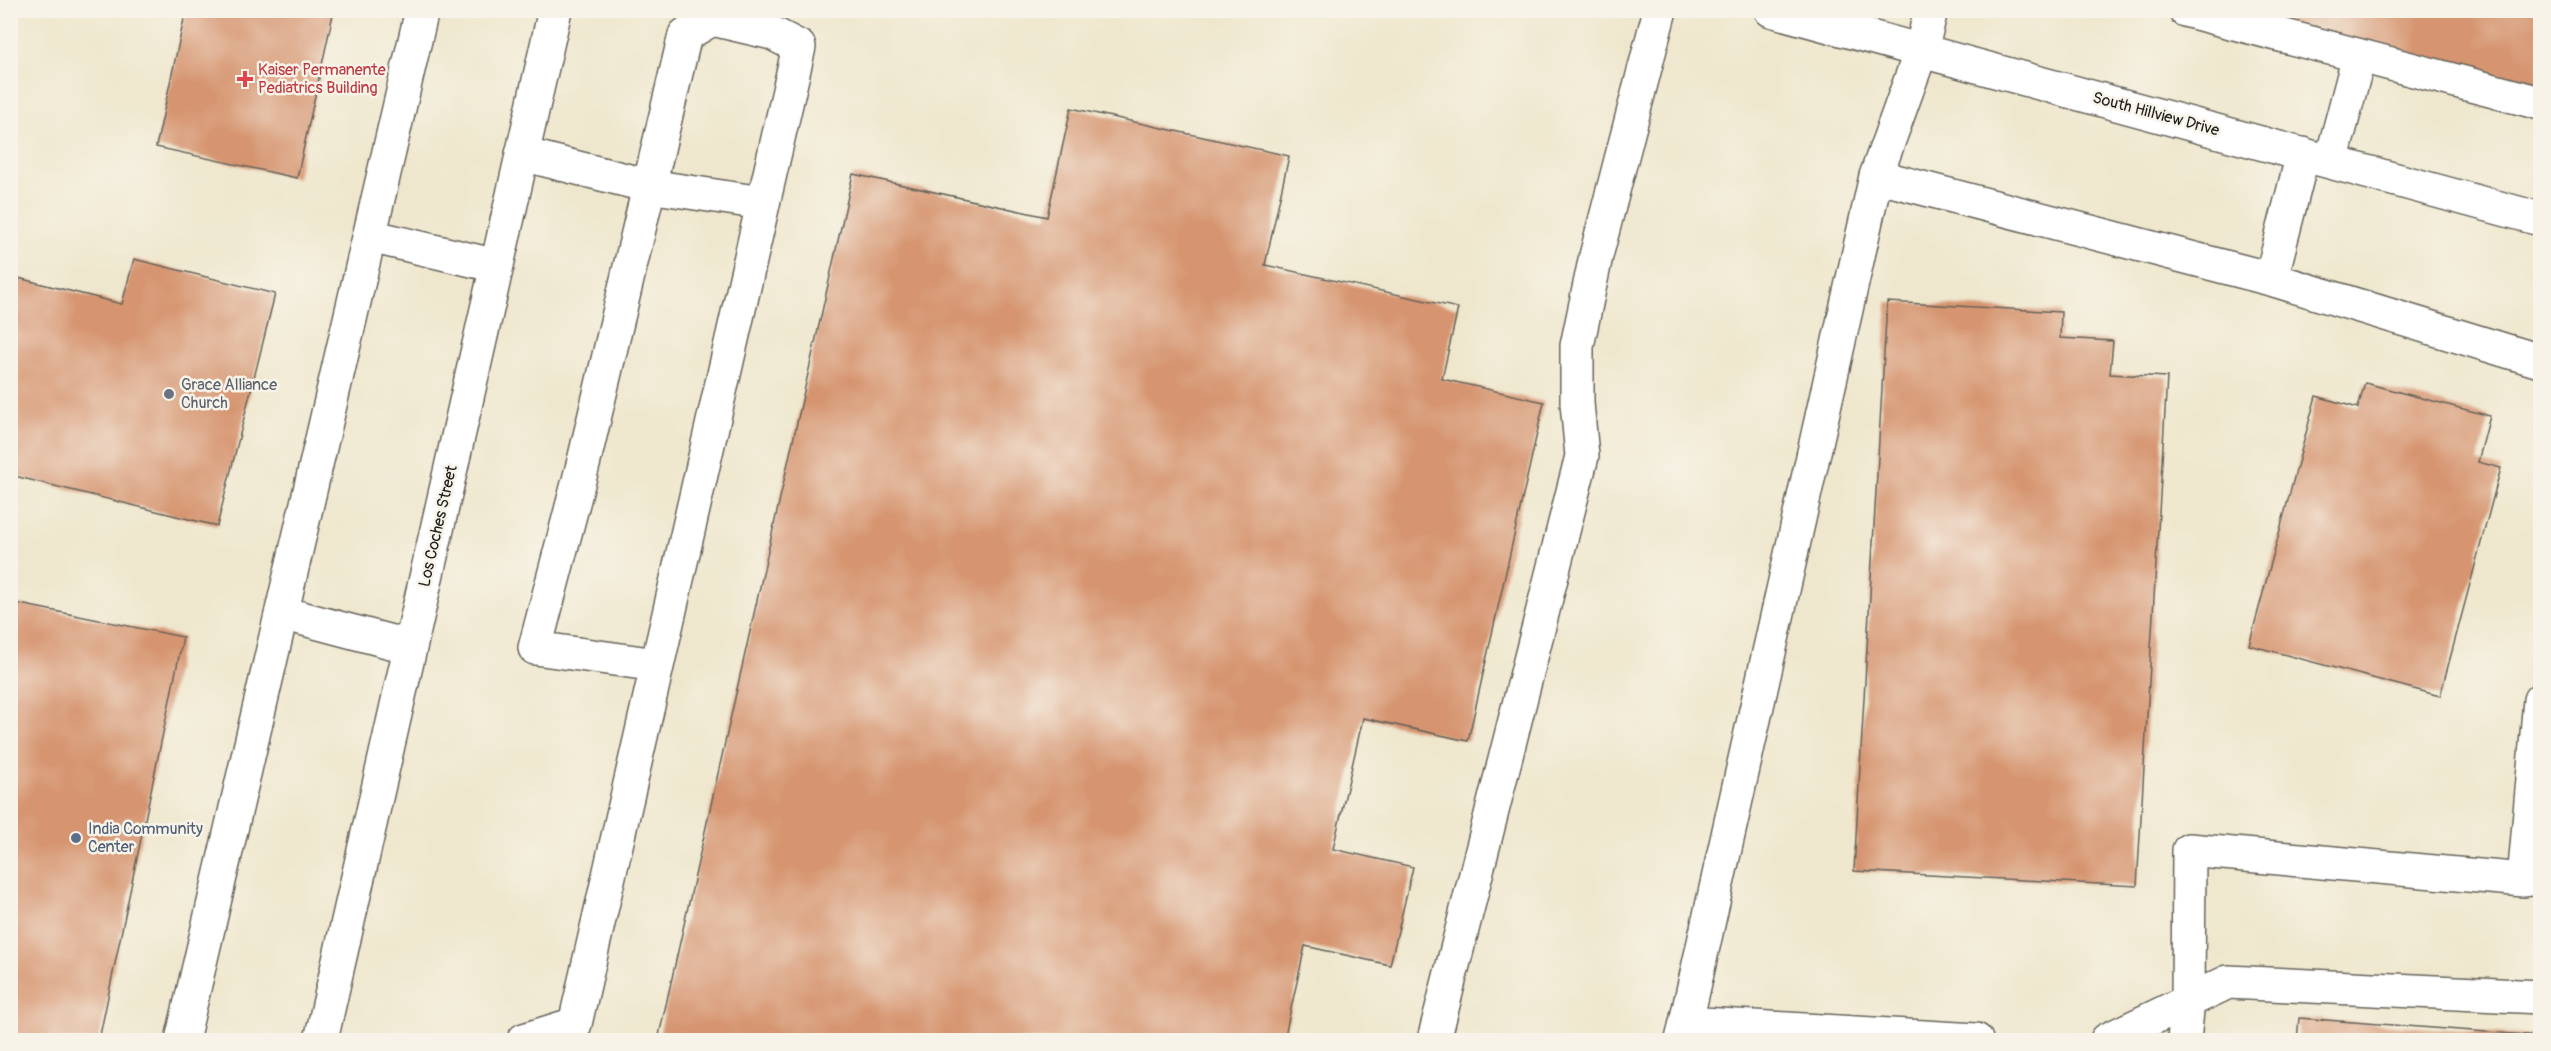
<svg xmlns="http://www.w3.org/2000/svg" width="2551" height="1051" font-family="Pangolin,sans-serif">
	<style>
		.building { fill: #d69470 }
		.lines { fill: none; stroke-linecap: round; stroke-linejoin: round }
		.minor-casing { stroke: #66635a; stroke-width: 36 }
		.minor { stroke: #fff; stroke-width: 33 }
		.health-dot { fill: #e0444e; stroke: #f7f3e8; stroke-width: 2 }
		.worship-dot { fill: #6b7280; stroke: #f7f3e8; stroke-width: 2 }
		.service-dot { fill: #5c6f8a; stroke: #f7f3e8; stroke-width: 2 }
		.labels { text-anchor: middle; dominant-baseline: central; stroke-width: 5; stroke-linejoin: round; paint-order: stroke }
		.health-label { font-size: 16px; fill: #be3a42; stroke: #f7f3e8; text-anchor: start }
		.street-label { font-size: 16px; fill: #1c1c1c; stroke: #f7f3e8 }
		.worship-label { font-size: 16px; fill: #5b616d; stroke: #f7f3e8; text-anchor: start }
		.service-label { font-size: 16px; fill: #4e5e75; stroke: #f7f3e8; text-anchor: start }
	</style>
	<rect width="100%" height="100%" fill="#f7f3e8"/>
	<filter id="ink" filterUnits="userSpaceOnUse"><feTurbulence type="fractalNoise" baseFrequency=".0167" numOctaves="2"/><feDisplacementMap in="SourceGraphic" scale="12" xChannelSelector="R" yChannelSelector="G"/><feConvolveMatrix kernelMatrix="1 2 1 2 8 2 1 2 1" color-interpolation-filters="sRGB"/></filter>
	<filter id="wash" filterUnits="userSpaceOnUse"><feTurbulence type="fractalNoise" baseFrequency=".008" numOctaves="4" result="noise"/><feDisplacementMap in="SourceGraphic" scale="24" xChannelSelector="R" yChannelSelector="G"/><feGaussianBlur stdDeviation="1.35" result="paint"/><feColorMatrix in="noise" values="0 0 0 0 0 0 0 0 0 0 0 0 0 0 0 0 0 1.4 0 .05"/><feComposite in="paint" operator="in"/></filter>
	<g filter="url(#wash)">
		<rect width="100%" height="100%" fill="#efe7cd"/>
		<g id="blocks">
			<path class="building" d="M 186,10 L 334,10 L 297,178 L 156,147 Z
				M 2225,10 L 2535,10 L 2540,12 L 2540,86 Z
				M 1071,108 L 1289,156 L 1265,265 L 1458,308 L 1442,379 L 1544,402 L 1468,741 L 1363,718 L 1333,849 L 1413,867 L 1390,965 L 1305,946 L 1284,1040 L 658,1040 L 853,174 L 1047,217 Z
				M 134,259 L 275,294 L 217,526 L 10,475 L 10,276 L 122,304 Z
				M 1887,302 L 2061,312 L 2060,338 L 2113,341 L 2110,374 L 2167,377 L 2137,886 L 1854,871 Z
				M 2365,383 L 2490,416 L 2478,462 L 2501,468 L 2440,696 L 2249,645 L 2316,396 L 2358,408 Z
				M 10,602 L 183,637 L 99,1040 L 10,1040 Z
				M 2299,1018 L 2540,1036 L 2540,1040 L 2297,1040 Z"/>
		</g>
	</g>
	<g filter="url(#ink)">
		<use href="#blocks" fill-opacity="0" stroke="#66635a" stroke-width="1.5"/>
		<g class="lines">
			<defs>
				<path id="minor" d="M 1771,10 L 2540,219
					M 2185,10 L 2540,103
					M 522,154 L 649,186 L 762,203
					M 2331,162 L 2359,56
					M 1876,176 L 2271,279 L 2540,361
					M 370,236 L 497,266
					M 2271,279 L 2303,154
					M 282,613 L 410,647
					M 2524,880 L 2540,700
					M 1686,1023 L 1976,1040
					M 182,1040 L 422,10
					M 321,1040 L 555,10
					M 524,1040 L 575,1024 L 799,47 L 772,33 L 712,19 L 685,35 L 584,461 L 535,648 L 657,665
					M 1434,1040 L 1582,456 L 1577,403 L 1577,346 L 1596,256 L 1660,10
					M 1682,1040 L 1876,176 L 1921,51 L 1931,10
					M 2107,1040 L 2228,982 L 2540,997
					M 2184,1040 L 2188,1001 L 2189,850 L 2524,880 L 2540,878"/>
			</defs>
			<use href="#minor" class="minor-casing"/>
			<use href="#minor" class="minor"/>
		</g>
	</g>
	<path class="health-dot" d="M242 70h6v6h6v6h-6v6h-6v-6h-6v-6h6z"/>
	<circle class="worship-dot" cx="169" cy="394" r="6"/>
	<circle class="service-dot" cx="76" cy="838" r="6"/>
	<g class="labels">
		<g class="health-label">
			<text x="258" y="70">Kaiser Permanente<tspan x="258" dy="18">Pediatrics Building</tspan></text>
		</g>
		<g class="street-label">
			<text transform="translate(2156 114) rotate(15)">South Hillview Drive</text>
			<text transform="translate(438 526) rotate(-77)">Los Coches Street</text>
		</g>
		<g class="worship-label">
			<text x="181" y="385">Grace Alliance<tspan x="181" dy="18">Church</tspan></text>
		</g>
		<g class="service-label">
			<text x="88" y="829">India Community<tspan x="88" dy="18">Center</tspan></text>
		</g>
	</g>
	<rect width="2551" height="1051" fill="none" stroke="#f7f3e8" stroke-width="36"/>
</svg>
